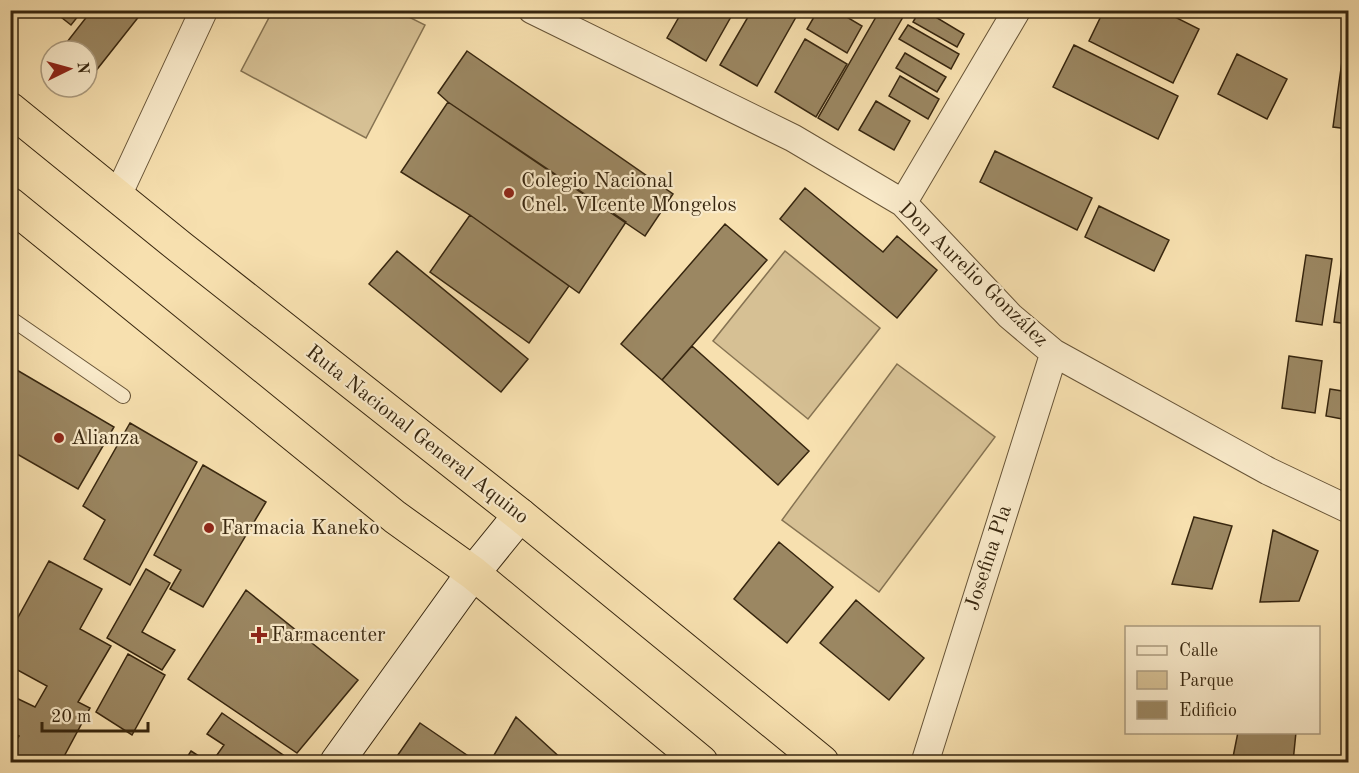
<svg xmlns="http://www.w3.org/2000/svg" width="1359" height="773" font-family="'Old Standard TT',serif">
	<style>
		.green { fill: #d6c094; stroke: #867352; stroke-width: 1.5 }
		.building { fill: #9b8762; stroke: #37260f; stroke-width: 1.5 }
		.lines { fill: none; stroke-linecap: round; stroke-linejoin: round }
		.lane-casing { stroke: #675437; stroke-width: 16 }
		.street-casing { stroke: #675437; stroke-width: 29 }
		.secondary-casing { stroke: #37260f; stroke-width: 35 }
		.highway-casing { stroke: #37260f; stroke-width: 35 }
		.lane { stroke: #faebcb; stroke-width: 14 }
		.street { stroke: #faebcb; stroke-width: 27 }
		.secondary { stroke: #faebcb; stroke-width: 33 }
		.highway { stroke: #f7e0af; stroke-width: 33 }
		.poi-dot { fill: #8f2418; stroke: #faebcb; stroke-width: 2 }
		.labels { text-anchor: middle; dominant-baseline: central; stroke-width: 4.5; stroke-linejoin: round; paint-order: stroke }
		.poi-label { font-size: 21px; fill: #37260f; stroke: #faebcb; text-anchor: start }
		.street-label { font-size: 21px; fill: #37260f; stroke: #faebcb }
	</style>
	<rect width="100%" height="100%" fill="#f7e0af"/>
	<filter id="stains"><feTurbulence type="fractalNoise" baseFrequency=".00333" numOctaves="4"/><feColorMatrix values="0 0 0 0 .2 0 0 0 0 .09 0 0 0 0 .02 0 0 0 .5 -.17"/></filter>
	<radialGradient id="worn" r=".72"><stop offset=".6" stop-color="#630" stop-opacity="0"/><stop offset="1" stop-color="#630" stop-opacity=".3"/></radialGradient>
	<path class="green" d="M 273,10 L 397,11 L 425,25 L 366,138 L 241,71 Z
		M 785,251 L 880,328 L 808,419 L 713,341 Z
		M 897,364 L 995,437 L 879,592 L 782,520 Z"/>
	<path class="building" d="M 52,10 L 83,10 L 71,25 Z
		M 92,10 L 144,10 L 87,82 L 87,51 L 60,51 Z
		M 683,10 L 724,10 L 732,15 L 706,61 L 667,38 Z
		M 752,10 L 800,10 L 757,86 L 720,65 Z
		M 818,10 L 835,10 L 862,26 L 847,53 L 807,29 Z
		M 880,10 L 907,10 L 838,130 L 818,118 Z
		M 920,10 L 924,10 L 964,34 L 957,47 L 913,22 Z
		M 1104,10 L 1161,10 L 1199,29 L 1173,83 L 1089,41 Z
		M 1348,17 L 1348,129 L 1333,127 Z
		M 908,25 L 959,54 L 951,69 L 899,39 Z
		M 805,39 L 847,64 L 816,117 L 775,92 Z
		M 1074,45 L 1178,96 L 1158,139 L 1053,87 Z
		M 467,51 L 673,194 L 645,236 L 448,102 L 438,93 Z
		M 905,53 L 946,77 L 937,92 L 896,68 Z
		M 1237,54 L 1287,79 L 1267,119 L 1218,94 Z
		M 900,76 L 939,99 L 928,119 L 889,96 Z
		M 876,101 L 910,121 L 894,150 L 859,130 Z
		M 448,102 L 626,222 L 579,293 L 470,215 L 401,172 Z
		M 995,151 L 1092,198 L 1077,230 L 980,182 Z
		M 805,188 L 883,252 L 897,236 L 937,270 L 897,318 L 780,219 Z
		M 1099,206 L 1169,240 L 1154,271 L 1085,237 Z
		M 470,215 L 569,286 L 529,343 L 430,272 Z
		M 725,224 L 767,260 L 662,380 L 621,344 Z
		M 397,251 L 528,359 L 501,392 L 369,284 Z
		M 1306,255 L 1332,259 L 1322,325 L 1296,321 Z
		M 1342,265 L 1348,266 L 1348,324 L 1334,322 Z
		M 692,346 L 809,451 L 778,485 L 662,380 Z
		M 1289,356 L 1322,361 L 1315,413 L 1282,408 Z
		M 10,366 L 114,427 L 78,489 L 10,450 Z
		M 1330,389 L 1348,392 L 1348,420 L 1326,416 Z
		M 130,423 L 197,462 L 130,585 L 84,559 L 105,520 L 83,506 Z
		M 203,465 L 266,502 L 203,607 L 170,589 L 181,570 L 154,555 Z
		M 1194,517 L 1232,526 L 1212,589 L 1172,584 Z
		M 1273,530 L 1318,551 L 1299,601 L 1260,602 Z
		M 779,542 L 833,587 L 787,643 L 734,599 Z
		M 49,561 L 102,589 L 80,629 L 111,646 L 78,702 L 90,708 L 61,762 L 10,762 L 10,750 L 19,736 L 10,731 L 10,695 L 35,707 L 47,686 L 14,668 L 10,675 L 10,632 Z
		M 146,569 L 170,583 L 142,632 L 175,650 L 162,670 L 107,638 Z
		M 246,590 L 358,680 L 297,753 L 188,679 Z
		M 856,600 L 924,658 L 889,700 L 820,643 Z
		M 128,654 L 165,675 L 132,735 L 96,712 Z
		M 222,713 L 286,757 L 282,762 L 212,762 L 224,745 L 207,734 Z
		M 516,717 L 565,762 L 490,762 Z
		M 420,723 L 477,762 L 393,762 Z
		M 1238,732 L 1296,732 L 1293,762 L 1232,762 Z
		M 191,751 L 208,762 L 184,762 Z"/>
	<g class="lines">
		<defs>
			<path id="lane" d="M 10,318 L 123,396"/>
			<path id="street" d="M 532,10 L 793,138 L 903,203 L 1010,316 L 1054,353 L 1268,471 L 1348,509
				M 117,197 L 204,10
				M 903,203 L 1017,10
				M 925,762 L 1054,353"/>
			<path id="secondary" d="M 337,762 L 473,573 L 520,515"/>
			<path id="highway" d="M 10,109 L 180,247 L 520,515 L 822,762
				M 10,204 L 395,517 L 473,573 L 701,762"/>
		</defs>
		<use href="#lane" class="lane-casing"/>
		<use href="#street" class="street-casing"/>
		<use href="#secondary" class="secondary-casing"/>
		<use href="#highway" class="highway-casing"/>
		<use href="#lane" class="lane"/>
		<use href="#street" class="street"/>
		<use href="#secondary" class="secondary"/>
		<use href="#highway" class="highway"/>
	</g>
	<g class="poi-dot">
		<circle cx="509" cy="193" r="6"/>
		<circle cx="59" cy="438" r="6"/>
		<circle cx="209" cy="528" r="6"/>
		<path d="M256 626h6v6h6v6h-6v6h-6v-6h-6v-6h6z"/>
	</g>
	<g class="labels">
		<g class="poi-label">
			<text x="521" y="181">Colegio Nacional<tspan x="521" dy="24">Cnel. VIcente Mongelos</tspan></text>
			<text x="71" y="438">Alianza</text>
			<text x="221" y="528">Farmacia Kaneko</text>
			<text x="271" y="635">Farmacenter</text>
		</g>
		<g class="street-label">
			<text transform="translate(973 275) rotate(44)">Don Aurelio González</text>
			<text transform="translate(417 435) rotate(38)">Ruta Nacional General Aquino</text>
			<text transform="translate(989 558) rotate(-72)">Josefina Pla</text>
		</g>
	</g>
	<rect width="1359" height="773" fill="none" stroke="#f7e0af" stroke-width="36"/>
	<rect x="12" y="12" width="1335" height="749" fill="none" stroke="#37260f" stroke-width="3"/>
	<rect x="18" y="18" width="1323" height="737" fill="none" stroke="#37260f" stroke-width="1.5"/>
	<rect x="1125" y="626" width="195" height="108" fill="#faebcb" stroke="#ac9c80" stroke-width="1.5"/>
	<rect x="1137" y="646" width="30" height="9" fill="#faebcb" stroke="#ac9c80" stroke-width="1.5"/>
	<text x="1179" y="656" font-size="18" fill="#37260f">Calle</text>
	<rect x="1137" y="671" width="30" height="18" fill="#d6c094" stroke="#ac9c80" stroke-width="1.5"/>
	<text x="1179" y="686" font-size="18" fill="#37260f">Parque</text>
	<rect x="1137" y="701" width="30" height="18" fill="#9b8762" stroke="#ac9c80" stroke-width="1.5"/>
	<text x="1179" y="716" font-size="18" fill="#37260f">Edificio</text>
	<g transform="translate(69 69) rotate(85)"><circle r="28" fill="#faebcb" stroke="#ac9c80" stroke-width="1.5"/>
	<path d="M0-4.5L10 22L0 15L-10 22Z" fill="#8f2418"/>
	<text y="-9" font-size="16" font-weight="bold" text-anchor="middle" fill="#37260f">N</text>
	</g>
	<path d="M42 722v9h106v-9" fill="none" stroke="#37260f" stroke-width="3"/>
	<text x="51" y="722" font-size="18" fill="#37260f" stroke="#faebcb" stroke-width="4.5" paint-order="stroke">20 m</text>
	<rect width="100%" height="100%" filter="url(#stains)"/>
	<rect width="100%" height="100%" fill="url(#worn)"/>
</svg>
